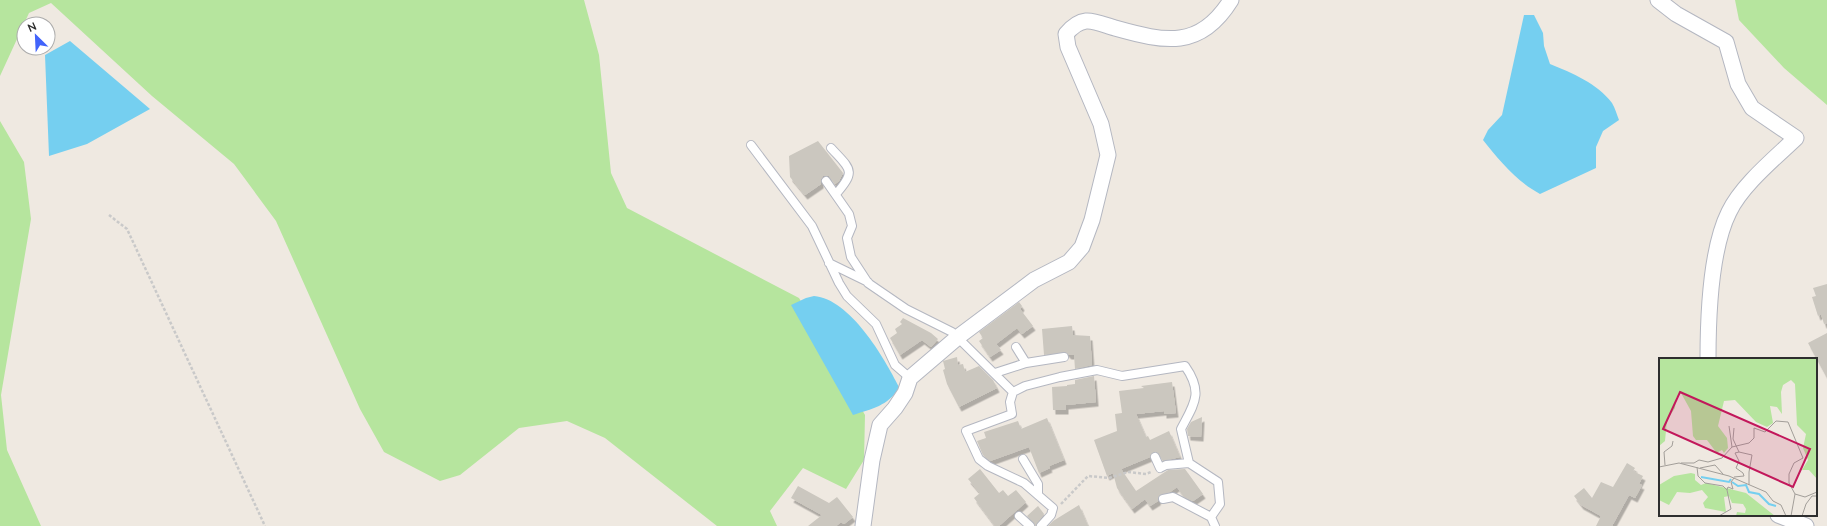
<svg xmlns="http://www.w3.org/2000/svg" width="1827" height="526" font-family="Mulish,sans-serif">
	<style>
		.green { fill: #b6e59e }
		.water { fill: #75cff0 }
		.building { fill: #cbc7bf; filter: url(#shadow) }
		.lines { fill: none; stroke-linecap: round; stroke-linejoin: round }
		.service-casing { stroke: #b4b7c1; stroke-width: 10 }
		.minor-casing { stroke: #b4b7c1; stroke-width: 17 }
		.path { stroke: #c9c9c9; stroke-width: 2.5; stroke-dasharray: 3 2; stroke-linecap: butt }
		.service { stroke: #fff; stroke-width: 8 }
		.minor { stroke: #fff; stroke-width: 15 }
		.inset-river { fill: none; stroke: #75cff0; stroke-width: 2 }
		.inset-road { fill: none; stroke: #a29e99; stroke-width: 1 }
		.view { fill: #c2185b; fill-opacity: 0.15; stroke: #c2185b; stroke-width: 2 }
		.inset-edge { fill: none; stroke: #2e2e2e; stroke-width: 2 }
	</style>
	<defs>
		<filter id="shadow"><feDropShadow dx="2.5" dy="4.5" stdDeviation="0" flood-color="#0004"/></filter>
	</defs>
	<rect width="100%" height="100%" fill="#efe9e1"/>
	<path class="green" d="M 0,0 L 584,0 L 599,55 L 611,173 L 627,208 L 799,298 L 865,415 L 864,460 L 846,489 L 803,468 L 770,511 L 777,526 L 717,526 L 605,438 L 567,421 L 519,428 L 460,475 L 440,481 L 384,452 L 360,409 L 276,221 L 234,164 L 152,96 L 51,3 L 29,13 L 0,76 Z
		M 1735,0 L 1827,0 L 1827,105 L 1784,68 L 1739,20 Z
		M 0,121 L 24,162 L 31,219 L 1,395 L 7,450 L 41,526 L 0,526 Z"/>
	<path class="water" d="M 1524,15 L 1534,15 L 1543,33 L 1544,46 L 1550,64 C 1572,73 1597,83 1612,103 C 1615,108 1617,115 1619,120 L 1603,131 L 1596,147 L 1596,168 L 1540,194 C 1517,182 1499,160 1483,140 L 1488,130 L 1502,115 Z
		M 70,41 L 150,109 L 87,144 L 49,156 L 45,55 Z
		M 814,296 C 850,299 884,357 899,387 C 889,406 871,409 853,415 L 791,305 L 806,298 Z"/>
	<path class="building" d="M 818,141 L 843,173 L 839,181 L 835,184 L 829,176 L 823,176 L 821,179 L 821,184 L 805,195 L 790,177 L 789,156 Z
		M 1827,284 L 1827,323 L 1824,324 L 1821,314 L 1818,316 L 1812,297 L 1816,296 L 1813,288 Z
		M 1019,302 L 1022,306 L 1020,309 L 1033,326 L 1022,334 L 1017,328 L 996,344 L 1001,350 L 990,357 L 979,341 L 983,338 L 979,332 Z
		M 903,318 L 931,333 L 938,339 L 931,347 L 922,340 L 900,355 L 890,338 L 897,333 L 895,329 L 902,324 L 900,322 Z
		M 1072,326 L 1073,335 L 1090,336 L 1092,365 L 1075,369 L 1074,355 L 1069,355 L 1066,352 L 1044,355 L 1042,329 Z
		M 1827,333 L 1827,378 L 1808,343 Z
		M 957,357 L 958,365 L 963,364 L 965,372 L 979,366 L 993,380 L 997,388 L 959,407 L 947,384 L 943,370 L 945,369 L 943,361 Z
		M 1094,376 L 1096,402 L 1066,405 L 1066,410 L 1053,410 L 1052,387 L 1067,386 L 1067,385 L 1075,384 L 1075,380 Z
		M 1172,382 L 1176,413 L 1164,414 L 1164,411 L 1136,414 L 1146,437 L 1148,436 L 1150,440 L 1169,431 L 1180,457 L 1163,461 L 1158,453 L 1153,452 L 1150,457 L 1121,469 L 1136,491 L 1168,470 L 1185,469 L 1203,494 L 1193,501 L 1184,497 L 1177,487 L 1170,492 L 1160,495 L 1158,501 L 1150,506 L 1145,499 L 1132,509 L 1117,488 L 1113,473 L 1107,476 L 1094,440 L 1117,431 L 1115,414 L 1122,413 L 1119,391 L 1144,388 L 1141,386 Z
		M 1202,417 L 1201,437 L 1188,436 L 1187,429 L 1191,422 Z
		M 1047,418 L 1064,460 L 1049,466 L 1050,468 L 1039,473 L 1029,447 L 990,461 L 983,455 L 977,441 L 986,438 L 984,432 L 1018,421 L 1021,429 Z
		M 1627,463 L 1635,468 L 1633,471 L 1643,476 L 1639,484 L 1642,485 L 1635,498 L 1629,495 L 1612,526 L 1596,526 L 1601,516 L 1581,505 L 1574,496 L 1584,488 L 1592,498 L 1601,482 L 1613,487 Z
		M 980,469 L 999,493 L 1003,490 L 1008,496 L 1016,490 L 1026,502 L 999,526 L 995,526 L 974,498 L 980,493 L 968,479 Z
		M 798,486 L 829,503 L 837,497 L 853,517 L 844,524 L 841,522 L 836,526 L 808,526 L 822,515 L 791,498 Z
		M 1079,505 L 1088,526 L 1048,526 L 1053,521 Z
		M 1038,506 L 1044,514 L 1035,526 L 1027,516 Z"/>
	<g class="lines">
		<defs>
			<path id="service" d="M 751,145 L 812,226 L 839,283 L 847,296 L 876,324 L 895,365 L 910,378
				M 831,148 C 850,169 857,170 836,194
				M 826,181 L 849,214 L 852,226 L 847,238 L 851,257 L 868,283 L 906,309 L 952,332 L 1013,392 L 1025,386 L 1060,377 L 1097,370 L 1122,376 L 1185,366 C 1204,393 1194,404 1181,429 L 1189,463 L 1218,482 L 1220,504 L 1211,517 L 1215,526
				M 829,263 L 868,282
				M 1016,347 L 1026,363
				M 995,373 L 1026,363 L 1064,357
				M 1013,392 L 1010,402 L 1012,414 L 966,431 L 979,459 L 988,466 L 1024,483 L 1053,508 L 1051,515 L 1041,526
				M 1155,457 L 1160,468 L 1166,465 L 1189,463
				M 1023,459 L 1038,484 L 1038,493
				M 1163,499 L 1173,497 L 1211,517
				M 1019,516 L 1030,526"/>
			<path id="minor" d="M 1658,0 L 1676,14 L 1726,42 L 1738,84 L 1752,108 L 1796,138 C 1774,159 1742,185 1729,212 C 1710,250 1708,317 1708,359
				M 1778,515 L 1806,526
				M 863,526 L 872,460 L 880,425 L 895,408 L 905,393 L 910,378 L 958,337 L 1034,280 L 1069,262 L 1082,247 L 1092,220 L 1108,155 L 1101,124 L 1068,47 L 1066,34 C 1071,28 1077,22 1086,21 C 1094,20 1107,26 1115,28 C 1165,42 1200,50 1231,0"/>
		</defs>
		<use href="#service" class="service-casing"/>
		<use href="#minor" class="minor-casing"/>
		<path class="path" d="M 109,215 L 127,229 L 265,526
			M 1061,504 L 1088,476 L 1109,478 L 1128,472 L 1146,474 L 1151,472"/>
		<use href="#service" class="service"/>
		<use href="#minor" class="minor"/>
	</g>
	<g transform="translate(1659 358)">
		<rect width="158" height="158" fill="#efe9e1"/>
		<path d="M 0,0 L 158,0 L 158,121 L 150,112 L 143,112 L 149,102 L 144,90 L 147,76 L 138,67 L 136,26 L 132,22 L 124,27 L 122,34 L 123,56 L 118,49 L 111,48 L 114,65 L 108,69 L 97,64 L 76,42 L 65,43 L 59,68 L 68,80 L 69,90 L 65,95 L 63,92 L 59,94 L 60,98 L 48,82 L 37,82 L 34,78 L 32,53 L 22,35 L 17,40 L 16,50 L 8,62 L 6,83 L 0,88 ZM 32,115 L 36,116 L 36,122 L 42,127 L 47,125 L 87,135 L 116,158 L 77,158 L 78,154 L 86,155 L 87,151 L 84,146 L 73,145 L 70,138 L 65,139 L 67,154 L 46,150 L 44,145 L 49,139 L 43,132 L 31,135 L 18,134 L 10,147 L 0,142 L 0,127 L 15,118 Z" fill="#b6e59e"/>
		<path class="inset-river" d="M 42,119 L 70,124 L 72,121M 73,124 L 79,128 L 87,127 L 90,134 L 100,136 L 110,146 L 117,148"/>
		<path class="inset-road" d="M 70,68 L 73,89M 75,70 L 74,81 L 80,94 L 93,97 L 90,114 L 90,127M 22,105 L 35,105 L 40,102 L 49,104 L 63,100 L 73,89 L 90,85 L 95,80 L 95,70 L 106,74 L 117,63 L 129,64 L 144,100 L 135,105 L 130,116 L 130,125 L 136,136 L 132,158M 6,107 L 5,94 L 13,88 L 14,83M 0,109 L 20,105 L 70,118 L 107,134 L 114,143 L 122,147 L 127,158M 38,109 L 39,118 L 46,125 L 64,128 L 68,132 L 72,151 L 60,158M 41,110 L 56,107 L 64,116M 75,119 L 85,118 L 84,115 L 77,110 L 80,103 L 76,95 L 80,94M 68,132 L 69,129 L 74,131 L 72,124 L 75,120M 136,136 L 146,139 L 158,134M 143,158 L 147,146 L 153,138 L 158,138"/>
		<path class="view" d="M 21,34 L 151,91 L 134,129 L 4,71 Z"/>
		<rect width="158" height="158" class="inset-edge"/>
	</g>
	<g transform="translate(36 36) rotate(336)"><circle r="19" fill="#ffffff" stroke="#ababab"/>
	<path d="M0-3L7 15L0 10L-7 15Z" fill="#4264fb"/>
	<text y="-6" font-size="11" font-weight="bold" text-anchor="middle" fill="#2e2e2e">N</text>
	</g>
</svg>
